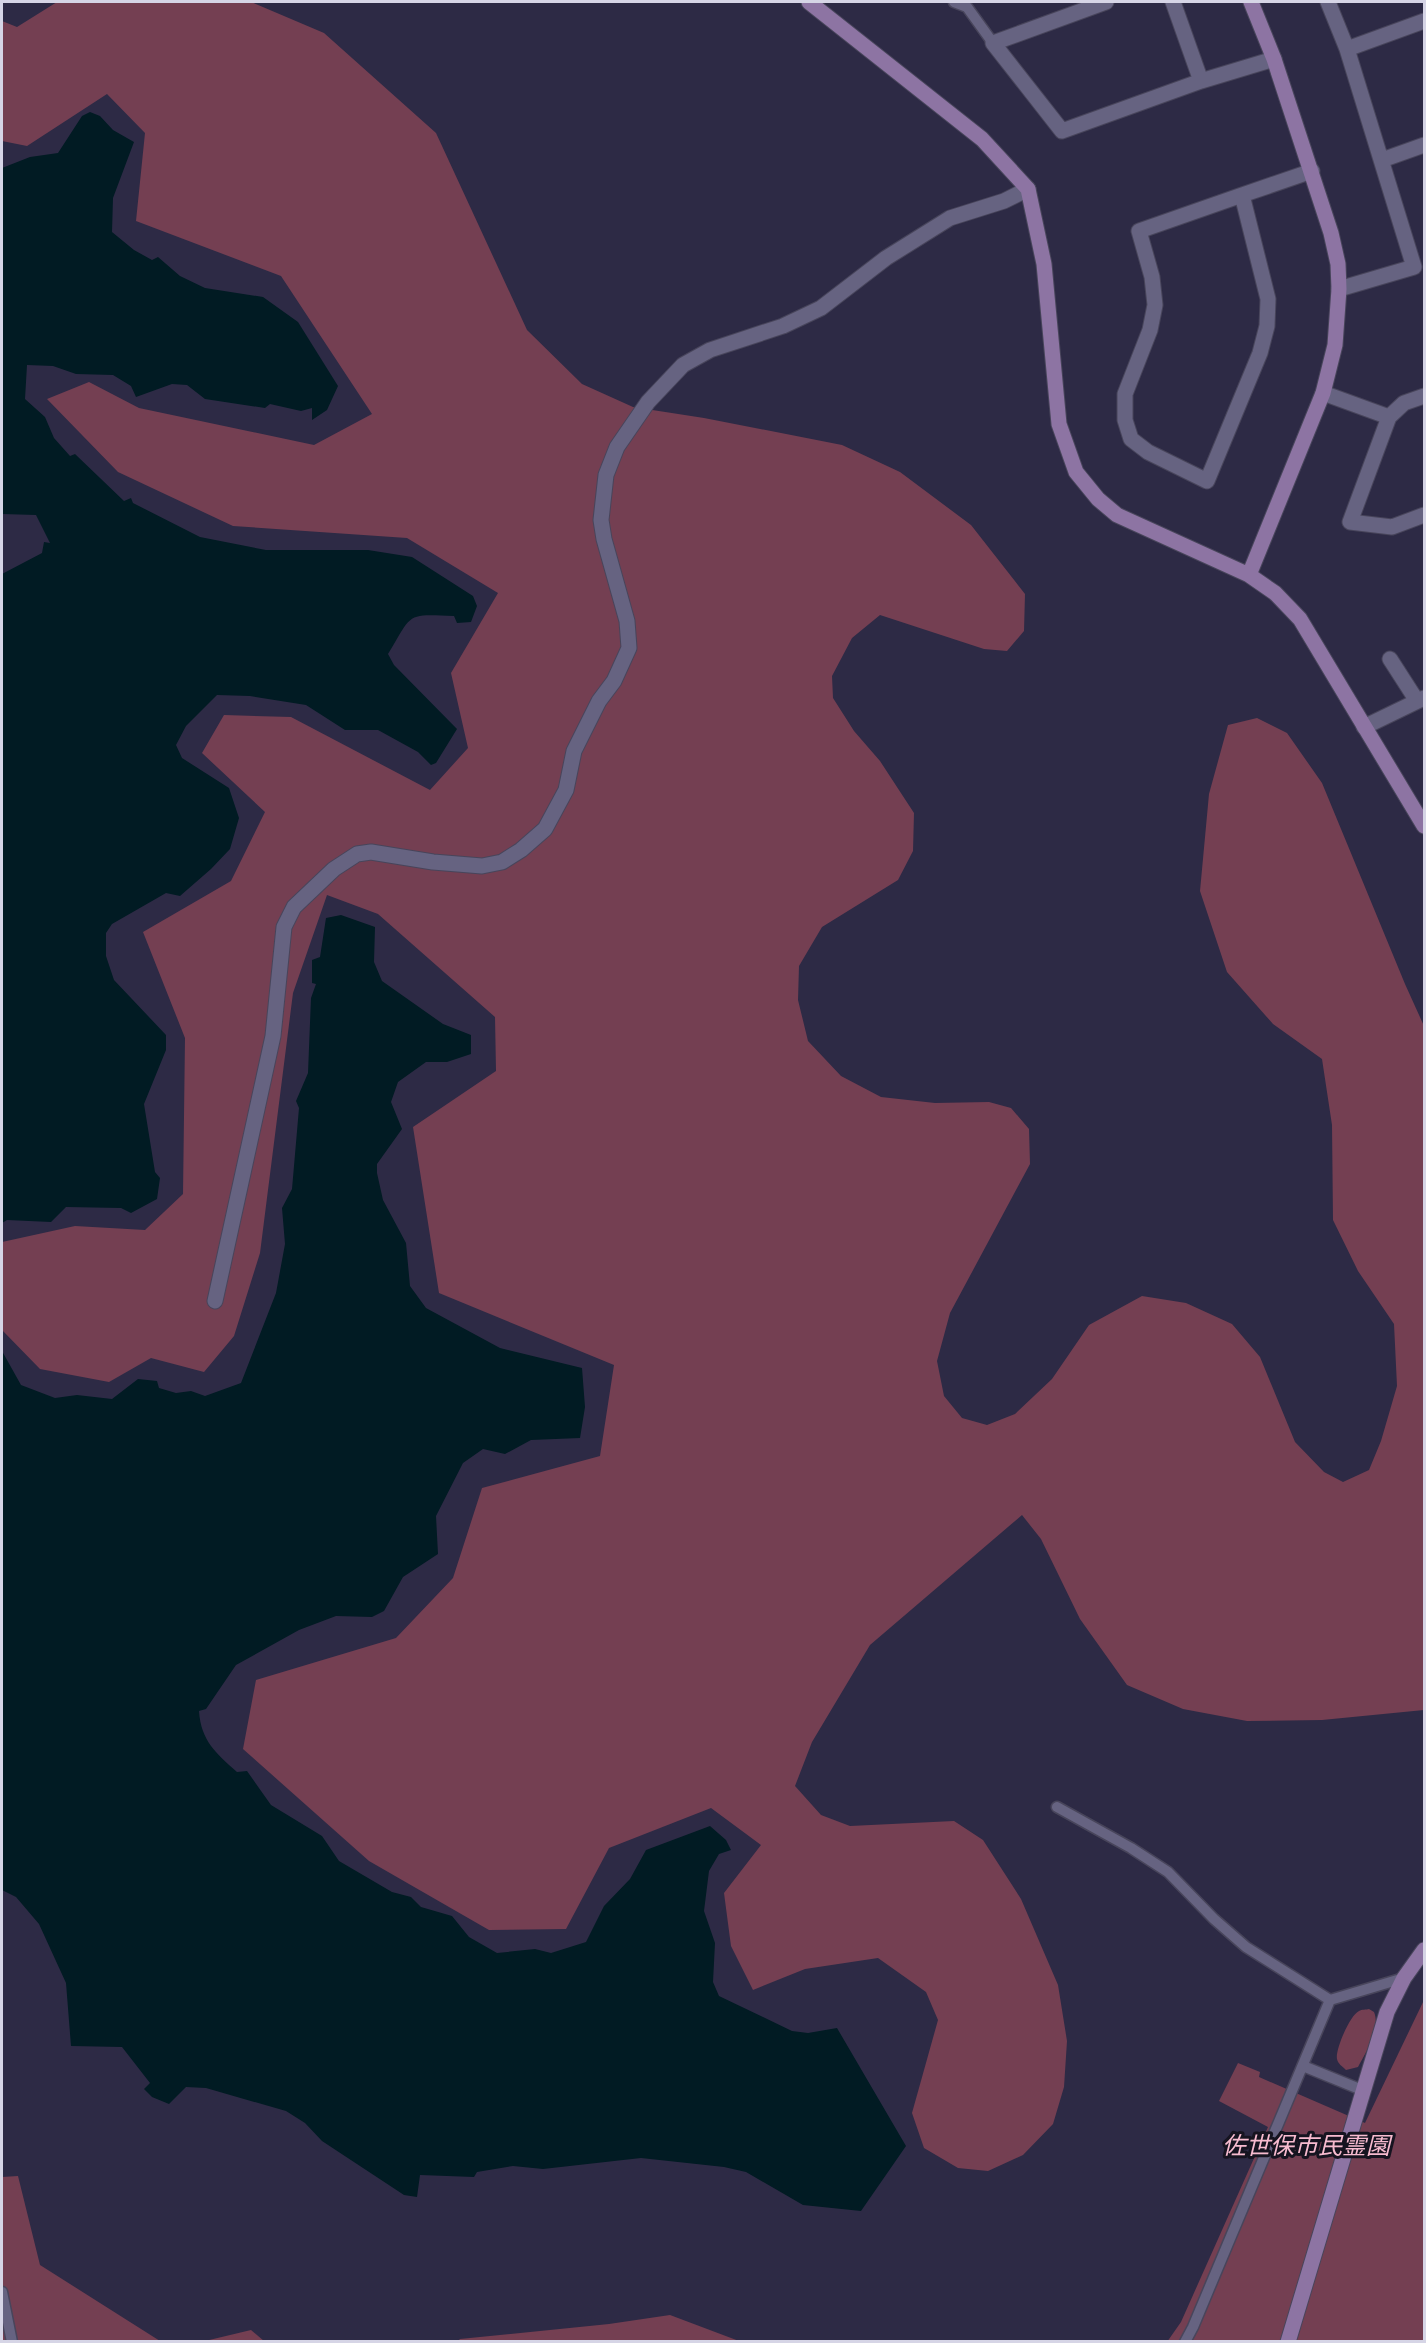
<svg xmlns="http://www.w3.org/2000/svg" width="1426" height="2343" font-family="Spectral,'Noto Sans JP',serif">
	<style>
		.green { fill: #743f52 }
		.water { fill: #011b23 }
		.lines { fill: none; stroke-linecap: round; stroke-linejoin: round }
		.lane-casing { stroke: #48455b; stroke-width: 13 }
		.street-casing { stroke: #48455b; stroke-width: 17 }
		.secondary-casing { stroke: #48455b; stroke-width: 17 }
		.lane { stroke: #666381; stroke-width: 10 }
		.street { stroke: #666381; stroke-width: 15 }
		.secondary { stroke: #8d74a3; stroke-width: 15 }
		.labels { text-anchor: middle; dominant-baseline: central; stroke-width: 6; stroke-linejoin: round; paint-order: stroke }
		.park-label { font-size: 24px; font-style: italic; fill: #f7bbcf; stroke: #161420 }
	</style>
	<rect width="100%" height="100%" fill="#2d2a45"/>
	<path class="green" d="M 57,2 L 251,2 L 324,33 L 436,133 L 527,330 L 582,384 L 633,407 L 704,418 L 842,445 L 900,472 L 971,525 L 1025,594 L 1024,631 L 1007,651 L 984,649 L 880,615 L 852,638 L 832,676 L 833,698 L 854,731 L 880,761 L 914,813 L 913,851 L 898,880 L 822,927 L 799,966 L 798,1000 L 808,1041 L 841,1076 L 881,1097 L 935,1103 L 989,1102 L 1011,1108 L 1029,1129 L 1030,1164 L 950,1313 L 937,1361 L 944,1396 L 962,1418 L 987,1425 L 1015,1414 L 1052,1379 L 1089,1325 L 1142,1296 L 1186,1303 L 1232,1324 L 1260,1357 L 1295,1442 L 1324,1472 L 1343,1482 L 1369,1470 L 1381,1441 L 1397,1386 L 1394,1324 L 1358,1271 L 1333,1220 L 1332,1125 L 1322,1059 L 1273,1024 L 1227,972 L 1200,891 L 1209,794 L 1228,725 L 1257,718 L 1287,733 L 1322,783 L 1405,984 L 1424,1026 L 1424,1710 L 1322,1720 L 1247,1721 L 1183,1709 L 1127,1685 L 1080,1619 L 1041,1539 L 1022,1515 L 870,1645 L 812,1742 L 795,1786 L 821,1815 L 850,1826 L 954,1821 L 983,1840 L 1021,1899 L 1058,1985 L 1067,2041 L 1064,2087 L 1053,2124 L 1023,2155 L 988,2171 L 958,2168 L 924,2148 L 912,2113 L 938,2020 L 926,1992 L 878,1958 L 805,1969 L 753,1990 L 731,1946 L 724,1893 L 761,1845 L 711,1808 L 609,1848 L 566,1929 L 489,1930 L 369,1861 L 243,1749 L 256,1680 L 396,1638 L 453,1578 L 482,1488 L 600,1456 L 614,1365 L 439,1293 L 413,1127 L 496,1071 L 495,1017 L 378,914 L 327,895 L 293,993 L 260,1253 L 234,1336 L 204,1372 L 151,1358 L 109,1382 L 40,1369 L 2,1330 L 2,1242 L 75,1226 L 145,1230 L 183,1194 L 185,1038 L 143,932 L 231,881 L 265,812 L 202,753 L 224,715 L 291,717 L 430,790 L 468,748 L 451,673 L 498,593 L 407,538 L 233,526 L 118,472 L 47,399 L 89,382 L 139,408 L 314,445 L 372,414 L 281,276 L 136,221 L 145,133 L 107,94 L 27,146 L 2,141 L 2,21 L 17,27 Z
		M 1424,2000 L 1424,2341 L 1167,2342 L 1181,2322 L 1268,2127 L 1219,2101 L 1238,2063 L 1260,2072 L 1259,2077 L 1365,2123 Z
		M 1369,2009 L 1374,2012 C 1381,2029 1366,2052 1358,2067 L 1346,2070 C 1342,2066 1338,2064 1337,2059 C 1335,2050 1350,2015 1359,2011 C 1362,2009 1366,2010 1369,2009 Z
		M 18,2176 L 40,2265 L 160,2341 L 2,2342 L 2,2177 Z
		M 670,2315 L 739,2341 L 458,2341 L 460,2339 L 609,2324 Z
		M 251,2330 L 264,2341 L 205,2341 Z"/>
	<path class="water" d="M 90,112 L 100,116 L 113,130 L 134,142 L 113,198 L 112,232 L 134,250 L 152,260 L 158,257 L 180,276 L 205,288 L 263,297 L 298,322 L 338,386 L 327,410 L 312,420 L 312,408 L 301,411 L 270,404 L 265,408 L 205,399 L 187,385 L 172,384 L 136,397 L 131,386 L 113,375 L 76,374 L 53,366 L 27,365 L 25,399 L 45,417 L 54,438 L 70,456 L 75,454 L 124,501 L 131,498 L 133,503 L 200,537 L 266,550 L 368,550 L 412,557 L 473,596 L 477,606 L 471,622 L 457,623 L 454,616 C 405,614 413,613 388,654 L 394,665 L 457,729 L 436,763 L 431,765 L 418,752 L 378,730 L 345,730 L 306,705 L 250,696 L 217,695 L 186,726 L 176,745 L 182,758 L 229,788 L 239,818 L 230,849 L 211,869 L 180,896 L 166,893 L 112,924 L 106,933 L 106,956 L 114,980 L 166,1035 L 166,1050 L 144,1104 L 155,1172 L 160,1178 L 157,1199 L 131,1213 L 121,1208 L 66,1207 L 51,1222 L 7,1220 L 2,1223 L 2,574 L 42,553 L 44,542 L 50,543 L 36,515 L 2,514 L 2,168 L 30,157 L 58,153 L 82,116 Z
		M 341,915 L 375,927 L 374,962 L 382,981 L 443,1024 L 471,1035 L 471,1054 L 447,1062 L 426,1062 L 398,1082 L 391,1102 L 402,1129 L 377,1164 L 377,1173 L 383,1200 L 406,1243 L 410,1286 L 426,1308 L 500,1348 L 582,1368 L 585,1407 L 580,1438 L 531,1440 L 505,1454 L 483,1449 L 463,1463 L 436,1516 L 438,1554 L 403,1577 L 384,1611 L 372,1617 L 336,1616 L 299,1630 L 236,1665 L 206,1709 L 199,1711 C 201,1741 216,1753 237,1772 L 247,1771 L 271,1805 L 322,1836 L 339,1861 L 392,1892 L 411,1897 L 421,1907 L 452,1916 L 469,1937 L 497,1953 L 535,1949 L 551,1953 L 586,1942 L 604,1906 L 630,1879 L 646,1850 L 710,1826 L 726,1840 L 731,1850 L 719,1854 L 709,1871 L 704,1911 L 715,1943 L 713,1982 L 719,1996 L 792,2031 L 808,2033 L 837,2028 L 906,2146 L 861,2211 L 803,2205 L 746,2172 L 724,2167 L 641,2158 L 543,2169 L 513,2166 L 477,2172 L 474,2177 L 420,2175 L 417,2197 L 404,2195 L 322,2141 L 305,2123 L 286,2111 L 206,2088 L 186,2087 L 169,2104 L 152,2097 L 144,2089 L 150,2083 L 122,2047 L 71,2046 L 66,1983 L 39,1924 L 16,1897 L 2,1890 L 2,1351 L 21,1385 L 55,1398 L 77,1395 L 112,1399 L 138,1379 L 157,1381 L 159,1388 L 176,1393 L 191,1391 L 205,1396 L 241,1383 L 276,1293 L 285,1244 L 282,1208 L 292,1189 L 299,1108 L 296,1101 L 308,1073 L 311,998 L 316,984 L 312,983 L 312,960 L 320,957 L 326,918 Z"/>
	<g class="lines">
		<defs>
			<path id="lane" d="M 954,2 L 967,7 L 993,43
				M 1057,1807 L 1131,1848 L 1168,1872 L 1214,1919 L 1246,1947 L 1330,2000
				M 1303,2066 L 1362,2090
				M 2,2292 L 12,2342
				M 1185,2342 L 1193,2327 L 1330,2000 L 1404,1978"/>
			<path id="street" d="M 1106,2 L 993,43 L 1062,131 L 1201,81 L 1274,59
				M 1173,2 L 1201,81
				M 1328,2 L 1347,49 L 1414,267 L 1339,289
				M 1347,49 L 1424,21
				M 1382,160 L 1424,145
				M 1242,195 L 1268,299 L 1267,326 L 1260,353 L 1207,481 L 1148,452 L 1131,439 L 1125,420 L 1125,394 L 1150,330 L 1155,305 L 1152,277 L 1139,231 Z
				M 1242,195 L 1312,171
				M 1323,393 L 1389,417
				M 1424,396 L 1404,403 L 1389,417 L 1350,522 L 1392,527 L 1424,515
				M 1390,659 L 1417,701
				M 1364,727 L 1424,698
				M 215,1301 L 273,1036 L 284,927 L 294,907 L 334,869 L 357,854 L 371,852 L 433,862 L 482,866 L 502,862 L 521,850 L 545,829 L 566,790 L 574,751 L 599,701 L 614,681 L 629,648 L 627,621 L 604,539 L 601,520 L 606,475 L 617,447 L 648,402 L 683,365 L 710,350 L 783,326 L 821,308 L 886,258 L 950,218 L 1004,201 L 1028,189"/>
			<path id="secondary" d="M 809,2 L 982,139 L 1028,189 L 1044,264 L 1059,424 L 1076,472 L 1098,499 L 1117,515 L 1249,575 L 1275,593 L 1300,619 L 1424,826
				M 1249,575 L 1323,393 L 1335,345 L 1339,289 L 1338,264 L 1331,233 L 1274,59 L 1251,2
				M 1288,2342 L 1387,2012 L 1404,1978 L 1424,1950"/>
		</defs>
		<use href="#lane" class="lane-casing"/>
		<use href="#street" class="street-casing"/>
		<use href="#secondary" class="secondary-casing"/>
		<use href="#lane" class="lane"/>
		<use href="#street" class="street"/>
		<use href="#secondary" class="secondary"/>
	</g>
	<g class="labels">
		<g class="park-label">
			<text x="1306" y="2147">佐世保市民霊園</text>
		</g>
	</g>
	<rect width="1426" height="2343" fill="none" stroke="#d6d5e6" stroke-width="6"/>
</svg>
